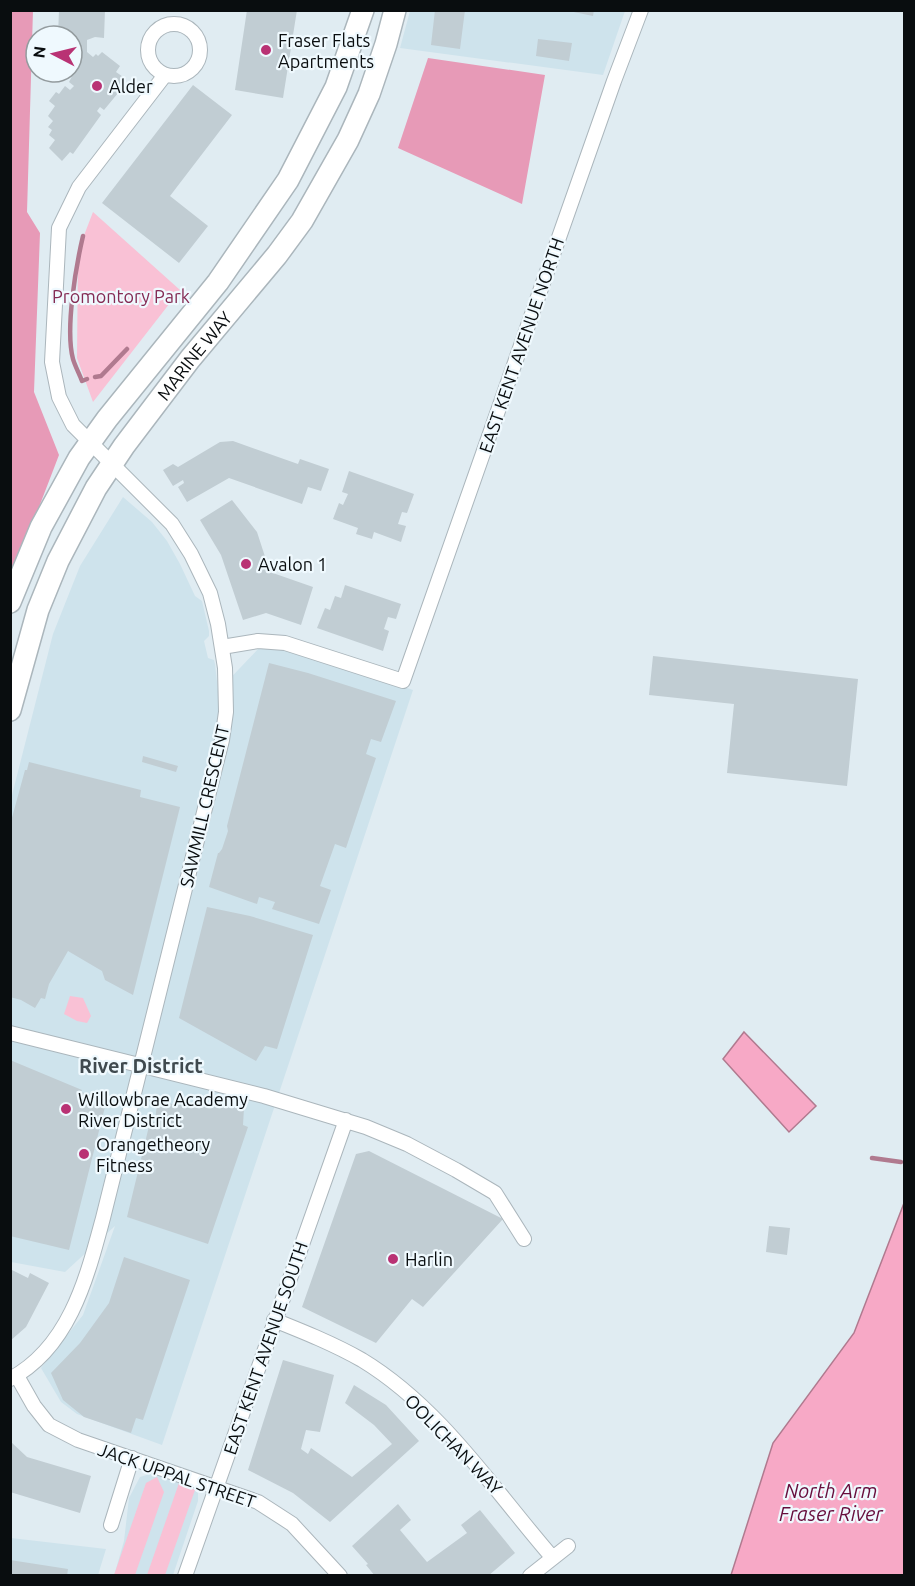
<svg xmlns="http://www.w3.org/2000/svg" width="915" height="1586" font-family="Ubuntu,sans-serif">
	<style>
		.built { fill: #cee3ec }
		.green { fill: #f9c1d5 }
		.forest { fill: #e79ab7 }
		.water { fill: #f7a9c6; stroke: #b07a8f; stroke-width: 1.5 }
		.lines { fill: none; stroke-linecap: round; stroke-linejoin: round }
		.stream { stroke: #b07a8f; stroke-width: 4.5 }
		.building { fill: #c1cdd3 }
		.minor-casing { stroke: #abb6bc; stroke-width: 16 }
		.primary-casing { stroke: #abb6bc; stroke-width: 24 }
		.minor { stroke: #fff; stroke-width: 14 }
		.primary { stroke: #fff; stroke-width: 21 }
		.poi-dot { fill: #b93274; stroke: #eff9fe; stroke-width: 2 }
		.labels { text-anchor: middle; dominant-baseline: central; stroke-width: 4.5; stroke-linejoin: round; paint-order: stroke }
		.poi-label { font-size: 18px; fill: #090d0f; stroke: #eff9fe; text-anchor: start }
		.park-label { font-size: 18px; fill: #842b54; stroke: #eff9fe }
		.street-label { font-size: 18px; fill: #090d0f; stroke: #eff9fe }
		.neighbourhood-label { font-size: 20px; font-weight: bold; fill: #404a4f; stroke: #eff9fe }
		.water-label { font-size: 20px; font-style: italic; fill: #670d3c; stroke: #eff9fe }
	</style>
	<rect width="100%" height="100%" fill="#e0ecf2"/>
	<path class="built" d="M 410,11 L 625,11 L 603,75 L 400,48 Z
		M 123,497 L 152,522 L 167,541 L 180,564 L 195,596 L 202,601 L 209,631 L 209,636 L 204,641 L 208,658 L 214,660 L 215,664 L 218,691 L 261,646 L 301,652 L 413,690 L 162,1445 L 77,1414 L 61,1402 L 41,1368 L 83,1315 L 115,1226 L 65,1272 L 11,1262 L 11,799 L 53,634 L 80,566 Z
		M 153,1473 L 189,1485 L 198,1493 L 198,1501 L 173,1575 L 114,1576 L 124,1541 L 129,1498 L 140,1477 Z
		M 11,1538 L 106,1549 L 98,1575 L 11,1576 Z"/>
	<path class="green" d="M 93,212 L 180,290 L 93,402 L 77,358 L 78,251 Z
		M 70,996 L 83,998 L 91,1016 L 87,1023 L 77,1021 L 64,1014 Z
		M 157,1477 L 164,1492 L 135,1575 L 114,1575 L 146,1483 Z
		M 179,1483 L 195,1490 L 165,1575 L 147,1575 Z"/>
	<path class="forest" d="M 33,10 L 27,212 L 40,233 L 34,392 L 59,455 L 11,580 L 10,11 Z
		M 428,58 L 545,75 L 522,204 L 398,148 Z"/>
	<path class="water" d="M 744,1032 L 816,1106 L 789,1132 L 723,1059 Z
		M 904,1203 L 904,1575 L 731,1575 L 773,1443 L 854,1333 Z"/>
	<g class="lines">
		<path class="stream" d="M 83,236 C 76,266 65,329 73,359 C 75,366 79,373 82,381 L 87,379
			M 95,377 L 101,376 L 127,349
			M 872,1158 L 901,1162"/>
	</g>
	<path class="building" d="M 59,10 L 105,10 L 104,38 L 95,37 L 87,40 L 87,52 L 93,57 L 96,54 L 98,56 L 102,52 L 120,66 L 116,72 L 126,79 L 121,85 L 123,87 L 104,110 L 100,107 L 97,111 L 101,115 L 73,154 L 70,152 L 62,161 L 49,148 L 55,140 L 49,135 L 52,130 L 48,127 L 53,121 L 48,116 L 55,106 L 49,101 L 56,92 L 59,94 L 65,86 L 70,90 L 74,86 L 69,82 L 78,65 L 76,63 L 77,40 L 72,40 L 72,36 L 58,36 Z
		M 247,10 L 297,10 L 283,98 L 235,90 Z
		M 435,10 L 465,10 L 460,49 L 431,45 Z
		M 564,10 L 594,10 L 593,16 Z
		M 538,39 L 572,43 L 569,61 L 536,56 Z
		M 193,85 L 232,115 L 170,196 L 208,226 L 179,263 L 102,203 Z
		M 233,441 L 298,464 L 300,459 L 329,469 L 321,491 L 308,487 L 302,504 L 229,478 L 187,502 L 178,487 L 184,483 L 183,480 L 173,486 L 163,470 L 173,464 L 178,467 L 220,442 Z
		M 349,471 L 414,494 L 407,513 L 402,512 L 398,524 L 406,526 L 401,542 L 374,532 L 372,539 L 356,534 L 358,528 L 333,519 L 339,503 L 343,505 L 348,494 L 342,492 Z
		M 232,500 L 257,532 L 270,572 L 313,587 L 301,625 L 266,613 L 243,620 L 221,555 L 200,520 Z
		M 345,585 L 401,604 L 396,619 L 388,617 L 384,629 L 389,631 L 383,651 L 317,628 L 325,608 L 330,610 L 335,596 L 341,598 Z
		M 653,656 L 858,679 L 847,786 L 727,773 L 734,704 L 649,695 Z
		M 269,663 L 308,673 L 396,701 L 381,742 L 371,739 L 366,754 L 376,758 L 346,848 L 335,844 L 320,886 L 331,890 L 319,924 L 272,909 L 275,902 L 259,897 L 257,904 L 209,887 L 218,853 L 219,853 L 222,849 L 228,831 L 227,826 Z
		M 143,756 L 178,766 L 176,772 L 142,762 Z
		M 29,762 L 141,790 L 140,797 L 180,807 L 133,995 L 105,980 L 102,971 L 68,951 L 49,984 L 45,999 L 41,998 L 35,1008 L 21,1000 L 10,997 L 10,825 L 25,770 L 27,770 Z
		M 207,907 L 250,916 L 313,935 L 277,1049 L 265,1046 L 256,1061 L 179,1018 Z
		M 10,1060 L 82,1090 L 81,1092 L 107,1099 L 69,1250 L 10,1236 Z
		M 157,1103 L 244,1108 L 243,1125 L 248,1127 L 208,1244 L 127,1217 L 150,1122 L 155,1122 Z
		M 369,1151 L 503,1219 L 423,1307 L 412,1299 L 376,1343 L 302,1307 L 356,1154 Z
		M 769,1226 L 790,1228 L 787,1255 L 766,1252 Z
		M 124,1257 L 190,1280 L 143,1420 L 136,1418 L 131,1433 L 84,1417 L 63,1400 L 51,1373 L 80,1343 L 109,1303 Z
		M 10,1269 L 28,1278 L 30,1273 L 49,1283 L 26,1327 L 10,1341 Z
		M 283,1360 L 334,1375 L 320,1432 L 306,1430 L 301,1449 L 308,1454 L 311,1448 L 352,1477 L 392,1444 L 374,1425 L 345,1403 L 354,1385 L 386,1405 L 419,1441 L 330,1522 L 293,1493 L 248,1470 Z
		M 10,1441 L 27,1457 L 91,1476 L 80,1513 L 10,1492 Z
		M 398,1504 L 411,1520 L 400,1530 L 427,1562 L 467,1533 L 461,1525 L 480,1510 L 515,1553 L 488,1576 L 375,1576 L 366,1565 L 368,1564 L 352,1546 Z
		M 10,1560 L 68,1569 L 67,1576 L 10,1576 Z"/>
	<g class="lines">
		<defs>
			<path id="minor" d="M148 50a26 26 0 1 1 52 0a26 26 0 1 1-52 0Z
				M 222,647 L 258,641 L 285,643 L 403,681 L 614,81 L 641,10
				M 10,1033 L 264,1096 L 366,1127 L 407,1144 L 456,1170 L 495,1193 L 524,1239
				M 274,1320 C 304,1332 334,1344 362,1360 C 441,1408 493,1489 552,1557
				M 17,1376 L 34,1406 L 49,1425 L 78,1440 L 258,1502 L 292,1524 L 340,1576
				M 10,1379 C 70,1347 87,1277 103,1218 L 222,740 L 226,712 L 225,668 L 218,624 L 210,593 L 191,554 L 172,524 L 73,425 L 59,397 L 52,362 L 59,228 L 79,187 L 165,75
				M 111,1525 L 132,1458
				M 185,1576 L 346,1120
				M 530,1576 L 568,1546"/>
			<g id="primary">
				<path d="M 10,602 L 41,527 L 79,458 L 107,419 L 218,282 L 288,180 L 336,87 L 363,10"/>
				<path id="s1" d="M 10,710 L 38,610 L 58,561 L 96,488 L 124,446 L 190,359 L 277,255 L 302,221 L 348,140 L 369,94 L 386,44 L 395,10"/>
			</g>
		</defs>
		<use href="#minor" class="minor-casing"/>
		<use href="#primary" class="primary-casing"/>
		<use href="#minor" class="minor"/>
		<use href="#primary" class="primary"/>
	</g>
	<g class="poi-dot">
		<circle cx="266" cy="50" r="6"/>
		<circle cx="97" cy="86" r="6"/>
		<circle cx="246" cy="564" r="6"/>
		<circle cx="66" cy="1109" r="6"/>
		<circle cx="84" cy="1154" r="6"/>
		<circle cx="393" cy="1259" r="6"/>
	</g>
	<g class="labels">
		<g class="poi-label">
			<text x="278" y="40">Fraser Flats<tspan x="278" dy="21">Apartments</tspan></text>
			<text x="109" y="86">Alder</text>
			<text x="258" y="564">Avalon 1</text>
			<text x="78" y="1099">Willowbrae Academy<tspan x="78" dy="21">River District</tspan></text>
			<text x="96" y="1144">Orangetheory<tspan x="96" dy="21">Fitness</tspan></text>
			<text x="405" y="1259">Harlin</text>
		</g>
		<g class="park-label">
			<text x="121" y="296">Promontory Park</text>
		</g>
		<g class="street-label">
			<text transform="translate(521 345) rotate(-71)">EAST KENT AVENUE NORTH</text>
			<text stroke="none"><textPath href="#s1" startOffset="404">MARINE WAY</textPath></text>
			<text transform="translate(204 806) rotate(-77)">SAWMILL CRESCENT</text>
			<text transform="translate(265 1348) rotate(-71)">EAST KENT AVENUE SOUTH</text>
			<text transform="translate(454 1444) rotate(46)">OOLICHAN WAY</text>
			<text transform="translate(177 1475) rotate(19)">JACK UPPAL STREET</text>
		</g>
		<g class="neighbourhood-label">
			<text x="141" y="1065">River District</text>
		</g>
		<g class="water-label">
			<text x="831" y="1490">North Arm<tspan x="831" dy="23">Fraser River</tspan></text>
		</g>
	</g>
	<rect width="915" height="1586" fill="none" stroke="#090d0f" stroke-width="24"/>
	<g transform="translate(54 54) rotate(277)"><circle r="28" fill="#eff9fe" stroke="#939b9e" stroke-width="1.5"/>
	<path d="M0-4.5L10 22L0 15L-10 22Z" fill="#b93274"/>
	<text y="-9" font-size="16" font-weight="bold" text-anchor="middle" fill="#090d0f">N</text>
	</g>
</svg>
